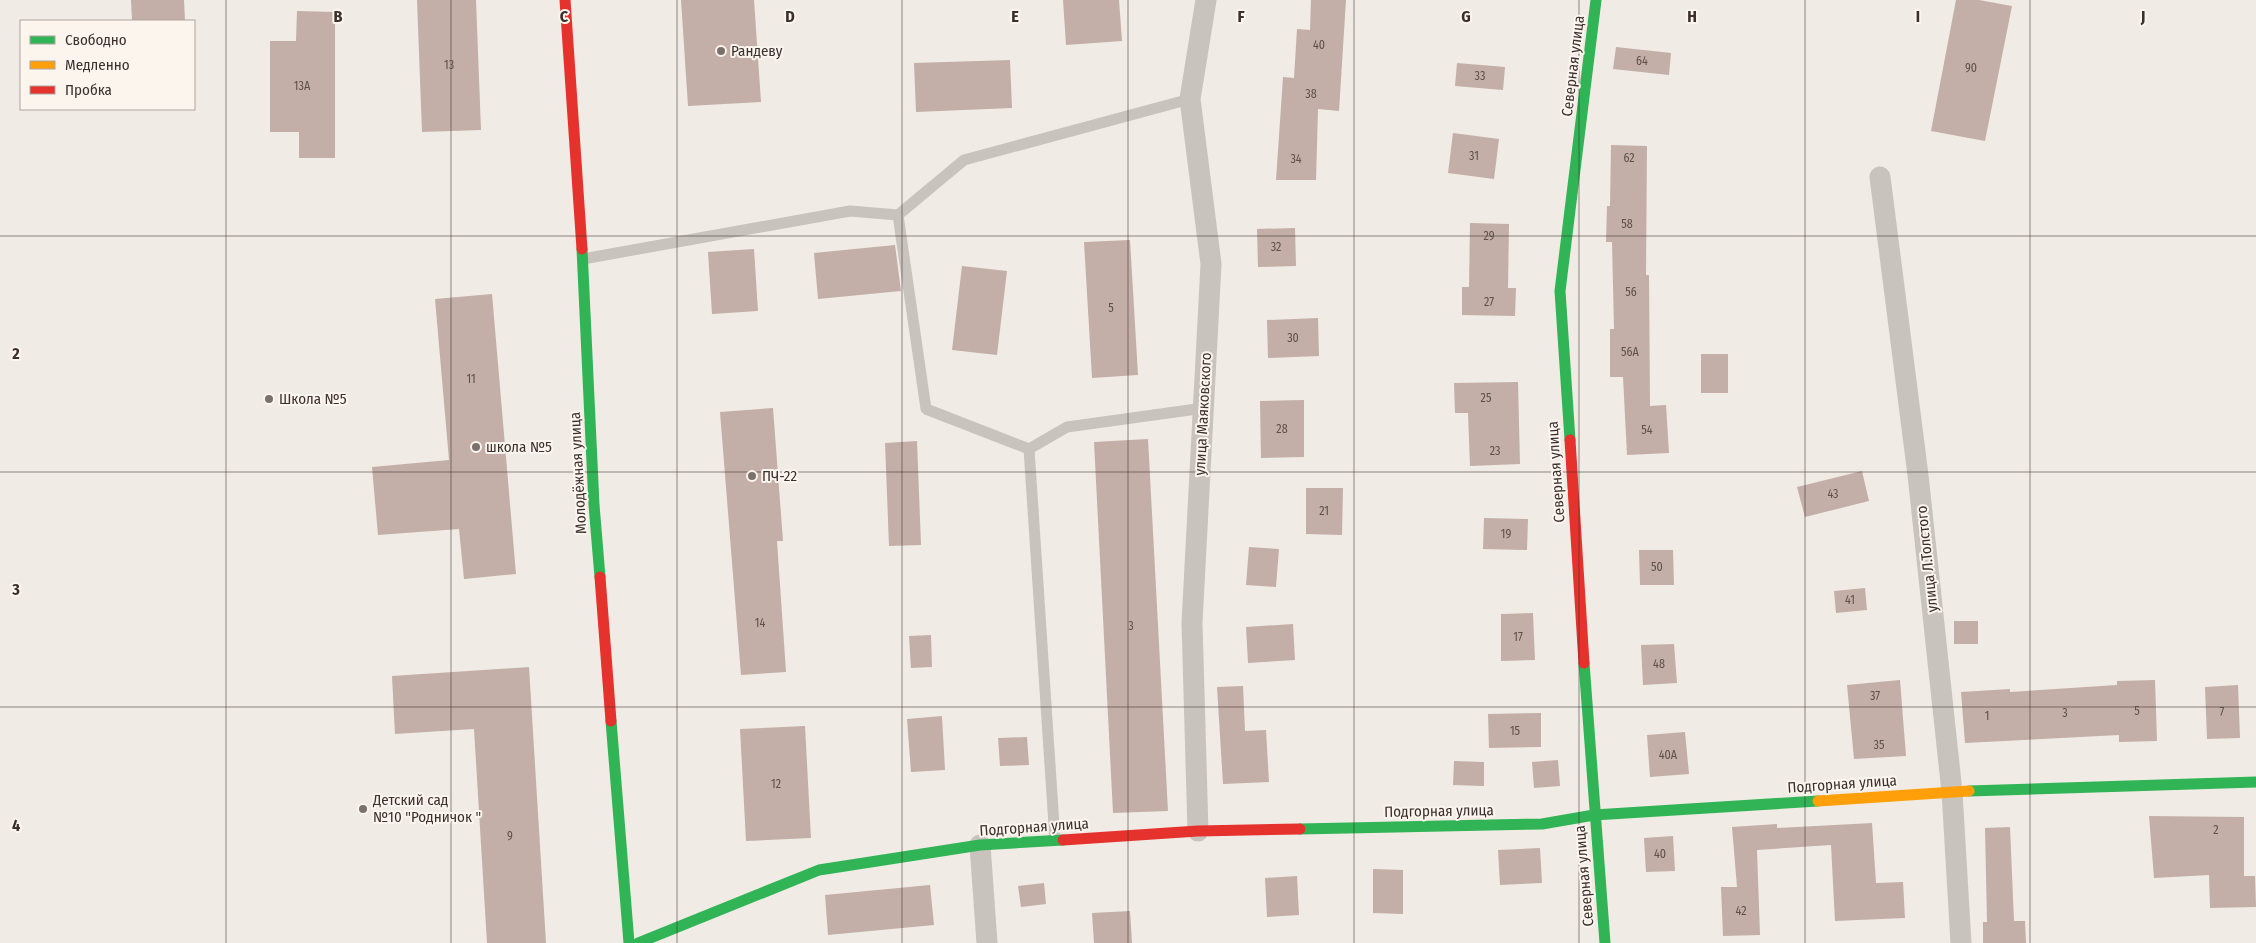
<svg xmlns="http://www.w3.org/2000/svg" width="2256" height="943" font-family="'Fira Sans Condensed',sans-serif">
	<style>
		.building { fill: #c3afa7 }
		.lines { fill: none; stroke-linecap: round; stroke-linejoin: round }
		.lane { stroke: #c9c3be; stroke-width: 11 }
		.street { stroke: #c9c3be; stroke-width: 21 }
		.fast { stroke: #30b455; stroke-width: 11 }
		.slow { stroke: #ff9f0a; stroke-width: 11 }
		.jam { stroke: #e5322d; stroke-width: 11 }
		.grid { fill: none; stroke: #3b302b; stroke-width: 1; stroke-opacity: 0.55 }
		.poi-dot { fill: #7a716c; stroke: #fbf5ee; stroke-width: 2 }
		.labels { text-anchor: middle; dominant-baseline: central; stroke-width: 4; stroke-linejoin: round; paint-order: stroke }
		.number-label { font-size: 12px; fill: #5d504a }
		.poi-label { font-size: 15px; fill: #3b302b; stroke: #fbf5ee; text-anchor: start }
		.street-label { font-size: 15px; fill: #3b302b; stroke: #fbf5ee }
		.grid-label { font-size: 16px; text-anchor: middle; font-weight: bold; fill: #3b302b; stroke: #fbf5ee; stroke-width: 4; stroke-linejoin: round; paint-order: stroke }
	</style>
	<rect width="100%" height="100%" fill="#f0ebe5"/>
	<path class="building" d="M 131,0 L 184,0 L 185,21 L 132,21 Z
		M 417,0 L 476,0 L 481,130 L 422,132 Z
		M 681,0 L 754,0 L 761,102 L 688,106 Z
		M 1063,0 L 1119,0 L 1122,41 L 1066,45 Z
		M 1311,0 L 1346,0 L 1339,111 L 1318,109 L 1316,180 L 1276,180 L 1283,77 L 1294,78 L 1297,29 L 1310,30 Z
		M 1956,0 L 1979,0 L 2012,6 L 1985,141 L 1931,131 Z
		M 297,11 L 335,12 L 335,158 L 299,158 L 299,132 L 270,132 L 270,41 L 296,41 Z
		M 1616,47 L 1671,53 L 1669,75 L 1613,69 Z
		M 1010,60 L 1012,108 L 916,112 L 914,63 Z
		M 1457,63 L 1505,67 L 1503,90 L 1455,86 Z
		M 1453,133 L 1499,139 L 1494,179 L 1448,173 Z
		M 1611,145 L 1647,146 L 1646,275 L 1649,275 L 1650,406 L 1666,405 L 1669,453 L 1627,455 L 1623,377 L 1610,377 L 1610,329 L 1614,329 L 1612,242 L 1606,242 L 1607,206 L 1610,206 Z
		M 1470,223 L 1509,224 L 1508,288 L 1516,288 L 1515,316 L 1462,315 L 1462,287 L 1469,287 Z
		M 1295,228 L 1296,266 L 1258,267 L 1257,229 Z
		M 1130,240 L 1138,375 L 1092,378 L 1084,242 Z
		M 895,245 L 901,291 L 818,299 L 814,253 Z
		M 754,249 L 758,311 L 712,314 L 708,252 Z
		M 962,266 L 1007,271 L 997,355 L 952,350 Z
		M 492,294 L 516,574 L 464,579 L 459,529 L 378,535 L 372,467 L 449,460 L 435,299 Z
		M 1318,318 L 1319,356 L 1268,358 L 1267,320 Z
		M 1701,354 L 1728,354 L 1728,393 L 1701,393 Z
		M 1518,382 L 1520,464 L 1470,466 L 1468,413 L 1455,413 L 1454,383 Z
		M 1304,400 L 1304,457 L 1261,458 L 1260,401 Z
		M 773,408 L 783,541 L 777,541 L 786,672 L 741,675 L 720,412 Z
		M 1148,439 L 1168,811 L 1113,813 L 1094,442 Z
		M 917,441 L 921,545 L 889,546 L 885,443 Z
		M 1862,471 L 1869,501 L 1805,517 L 1797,487 Z
		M 1306,488 L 1343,488 L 1342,535 L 1306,534 Z
		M 1484,518 L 1528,519 L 1527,550 L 1483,549 Z
		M 1249,547 L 1279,549 L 1276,587 L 1246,585 Z
		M 1639,550 L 1673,550 L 1674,585 L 1640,585 Z
		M 1865,588 L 1867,610 L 1836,613 L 1834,591 Z
		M 1533,613 L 1535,660 L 1501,661 L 1501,614 Z
		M 1954,621 L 1978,621 L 1978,644 L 1954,644 Z
		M 1293,624 L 1295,660 L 1248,663 L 1246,627 Z
		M 931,635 L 932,667 L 911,668 L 909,636 Z
		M 1674,644 L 1677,683 L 1643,685 L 1641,645 Z
		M 529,667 L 546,943 L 487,943 L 474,729 L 395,734 L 392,676 Z
		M 1900,680 L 1906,756 L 1854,759 L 1847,685 Z
		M 2155,680 L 2157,741 L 2119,742 L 2119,735 L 1965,743 L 1961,692 L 2010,689 L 2010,692 L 2117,685 L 2117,681 Z
		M 2238,685 L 2240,738 L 2207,739 L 2205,687 Z
		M 1243,686 L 1245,731 L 1266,730 L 1269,782 L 1223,784 L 1217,687 Z
		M 1541,713 L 1541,747 L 1489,748 L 1488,714 Z
		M 942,716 L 945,770 L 911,772 L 907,719 Z
		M 805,726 L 811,838 L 746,841 L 740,729 Z
		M 1685,732 L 1689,774 L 1650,777 L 1647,735 Z
		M 1027,737 L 1029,765 L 1000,766 L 998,738 Z
		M 1558,760 L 1560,786 L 1534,788 L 1532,762 Z
		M 1454,761 L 1484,762 L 1484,786 L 1453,785 Z
		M 2149,816 L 2244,817 L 2244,876 L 2255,876 L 2256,907 L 2210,908 L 2209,875 L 2154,878 Z
		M 1872,823 L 1876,883 L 1903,882 L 1905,918 L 1835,921 L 1831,845 L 1757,850 L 1760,935 L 1723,936 L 1721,887 L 1737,887 L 1732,827 L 1777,824 L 1777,828 Z
		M 2010,827 L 2014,921 L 2025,921 L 2026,943 L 1983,943 L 1983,922 L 1987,922 L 1985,828 Z
		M 1673,836 L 1675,871 L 1646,872 L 1644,838 Z
		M 1540,848 L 1542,883 L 1500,885 L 1498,850 Z
		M 1373,869 L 1403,870 L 1403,914 L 1373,913 Z
		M 1297,876 L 1299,915 L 1267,917 L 1265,878 Z
		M 1044,883 L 1046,904 L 1021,907 L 1018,886 Z
		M 930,885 L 934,925 L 828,935 L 825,895 Z
		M 1130,911 L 1132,943 L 1094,943 L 1092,913 Z"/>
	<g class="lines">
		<path class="lane" d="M 898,215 L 926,409 L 1029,449 L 1055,840
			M 583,259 L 850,211 L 898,215 L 964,160 L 1190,99
			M 1029,449 L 1067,427 L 1204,408"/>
		<path class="street" d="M 1880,177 L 1918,475 L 1952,792 L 1961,943
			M 1198,831 L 1192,623 L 1211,264 L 1190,99 L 1206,0
			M 980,845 L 987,943"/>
		<path class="fast" d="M 582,249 L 594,505 L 600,577
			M 1570,440 L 1560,291 L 1596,0
			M 1584,663 L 1605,943
			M 611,721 L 629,943
			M 1969,791 L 2256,782
			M 1300,829 L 1542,824 L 1594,815 L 1818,801
			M 638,943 L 819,870 L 980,845 L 1063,840"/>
		<path class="slow" d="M 1818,801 L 1969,791"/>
		<path class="jam" d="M 565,0 L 582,249
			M 1570,440 L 1584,663
			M 600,577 L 611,721
			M 1063,840 L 1198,831 L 1300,829"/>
	</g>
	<path class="grid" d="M 226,0 L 226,943M 451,0 L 451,943M 677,0 L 677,943M 902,0 L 902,943M 1128,0 L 1128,943M 1354,0 L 1354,943M 1579,0 L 1579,943M 1805,0 L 1805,943M 2030,0 L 2030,943M 0,236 L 2256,236M 0,472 L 2256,472M 0,707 L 2256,707"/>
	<g class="poi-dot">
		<circle cx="721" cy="51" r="5"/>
		<circle cx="269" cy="399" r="5"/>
		<circle cx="476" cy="447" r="5"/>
		<circle cx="752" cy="476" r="5"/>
		<circle cx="363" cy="809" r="5"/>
	</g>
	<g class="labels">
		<g class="number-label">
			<text x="1319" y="45">40</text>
			<text x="1642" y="61">64</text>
			<text x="449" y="65">13</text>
			<text x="1971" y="68">90</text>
			<text x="1480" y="76">33</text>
			<text x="302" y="86">13А</text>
			<text x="1311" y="94">38</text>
			<text x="1474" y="156">31</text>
			<text x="1629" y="158">62</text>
			<text x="1296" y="159">34</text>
			<text x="1627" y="224">58</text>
			<text x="1489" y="236">29</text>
			<text x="1276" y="247">32</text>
			<text x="1631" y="292">56</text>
			<text x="1489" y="302">27</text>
			<text x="1111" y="308">5</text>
			<text x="1293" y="338">30</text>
			<text x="1630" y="352">56А</text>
			<text x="471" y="379">11</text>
			<text x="1486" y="398">25</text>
			<text x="1282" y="429">28</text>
			<text x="1647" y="430">54</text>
			<text x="1495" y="451">23</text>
			<text x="1833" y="494">43</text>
			<text x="1324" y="511">21</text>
			<text x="1506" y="534">19</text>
			<text x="1657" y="567">50</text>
			<text x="1850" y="600">41</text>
			<text x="760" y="623">14</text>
			<text x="1131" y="626">3</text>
			<text x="1518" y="637">17</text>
			<text x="1659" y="664">48</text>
			<text x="1875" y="696">37</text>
			<text x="2137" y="711">5</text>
			<text x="2222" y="712">7</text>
			<text x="2065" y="713">3</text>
			<text x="1987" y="716">1</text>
			<text x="1515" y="731">15</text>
			<text x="1879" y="745">35</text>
			<text x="1668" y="755">40А</text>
			<text x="776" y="784">12</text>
			<text x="2216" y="830">2</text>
			<text x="510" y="836">9</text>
			<text x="1660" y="854">40</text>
			<text x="1741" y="911">42</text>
		</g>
		<g class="poi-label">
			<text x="731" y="51">Рандеву</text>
			<text x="279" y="399">Школа №5</text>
			<text x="486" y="447">школа №5</text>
			<text x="762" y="476">ПЧ-22</text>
			<text x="373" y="800">Детский сад<tspan x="373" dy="17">№10 "Родничок "</tspan></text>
		</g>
		<g class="street-label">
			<text transform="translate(1573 66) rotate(-83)">Северная улица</text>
			<text transform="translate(1203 414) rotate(-87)">улица Маяковского</text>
			<text transform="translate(1556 472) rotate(-94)">Северная улица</text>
			<text transform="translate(578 473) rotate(-93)">Молодёжная улица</text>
			<text transform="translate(1927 559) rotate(-96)">улица Л.Толстого</text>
			<text transform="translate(1842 784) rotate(-4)">Подгорная улица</text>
			<text transform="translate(1439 811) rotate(-1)">Подгорная улица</text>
			<text transform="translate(1034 827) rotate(-4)">Подгорная улица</text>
			<text transform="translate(1584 876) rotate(-95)">Северная улица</text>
		</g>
	</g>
	<g class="grid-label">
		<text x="338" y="22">B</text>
		<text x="564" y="22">C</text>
		<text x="790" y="22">D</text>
		<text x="1015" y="22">E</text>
		<text x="1241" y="22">F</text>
		<text x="1466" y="22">G</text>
		<text x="1692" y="22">H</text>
		<text x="1918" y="22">I</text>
		<text x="2143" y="22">J</text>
		<text x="16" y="359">2</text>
		<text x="16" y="595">3</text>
		<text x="16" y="831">4</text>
	</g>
	<rect x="20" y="20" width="175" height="90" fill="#fbf5ee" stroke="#aea6a0"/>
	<rect x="30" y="36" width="25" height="8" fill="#30b455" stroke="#aea6a0"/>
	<text x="65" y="45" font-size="15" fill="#3b302b">Свободно</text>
	<rect x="30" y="61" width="25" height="8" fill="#ff9f0a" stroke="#aea6a0"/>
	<text x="65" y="70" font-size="15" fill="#3b302b">Медленно</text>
	<rect x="30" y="86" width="25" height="8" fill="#e5322d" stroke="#aea6a0"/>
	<text x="65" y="95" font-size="15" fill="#3b302b">Пробка</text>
</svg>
